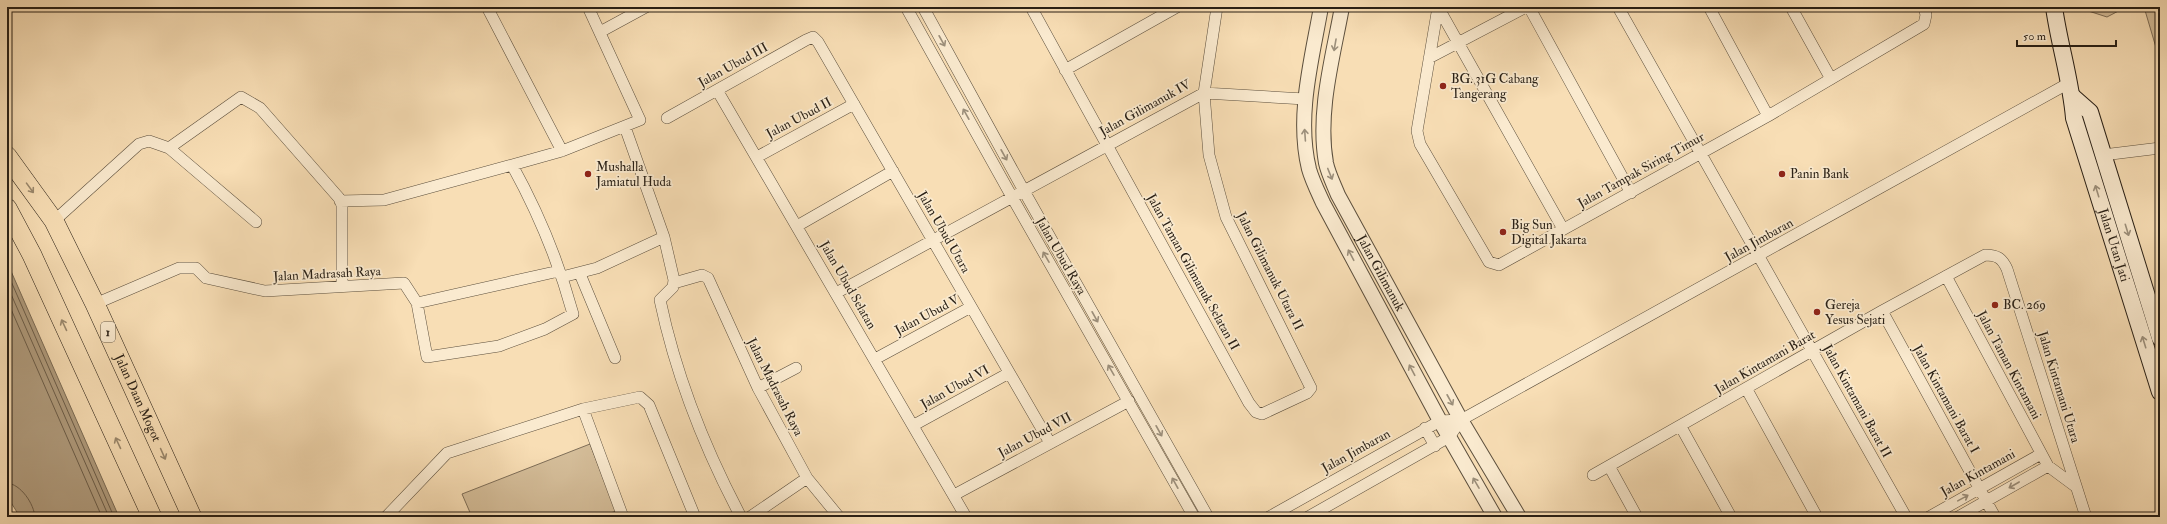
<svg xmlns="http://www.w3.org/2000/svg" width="2167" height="524" font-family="'IM FELL Double Pica',serif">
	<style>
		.green { fill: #d5be9a; stroke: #7e6e58 }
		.water { fill: #b19d7f; stroke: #7a6b55 }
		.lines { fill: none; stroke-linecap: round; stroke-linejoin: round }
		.shore { stroke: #6c5e4a; stroke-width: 1 }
		.minor-casing { stroke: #5c4f3d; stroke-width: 12 }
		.tertiary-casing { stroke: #5c4f3d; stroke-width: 16 }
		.secondary-casing { stroke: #281f15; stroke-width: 18 }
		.trunk-casing { stroke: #281f15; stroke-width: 20 }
		.minor { stroke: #faeacf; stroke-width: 11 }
		.tertiary { stroke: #faeacf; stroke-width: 14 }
		.secondary { stroke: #faeacf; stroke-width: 16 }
		.trunk { stroke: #f8deb5; stroke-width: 19 }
		.oneway { stroke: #9c8f7b }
		.oneway2 { stroke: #9a886d }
		.poi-dot { fill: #8f2418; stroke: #faeacf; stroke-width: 1.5 }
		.labels { text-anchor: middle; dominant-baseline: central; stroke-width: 3.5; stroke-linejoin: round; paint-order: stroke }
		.shield { fill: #faeacf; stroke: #675c4d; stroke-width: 1 }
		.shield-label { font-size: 12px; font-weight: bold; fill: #281f15 }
		.street-label { font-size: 13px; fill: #281f15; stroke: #faeacf }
		.poi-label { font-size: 13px; fill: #281f15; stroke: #faeacf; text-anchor: start }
	</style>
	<rect width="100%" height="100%" fill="#f8deb5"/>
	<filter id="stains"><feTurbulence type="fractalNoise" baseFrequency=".005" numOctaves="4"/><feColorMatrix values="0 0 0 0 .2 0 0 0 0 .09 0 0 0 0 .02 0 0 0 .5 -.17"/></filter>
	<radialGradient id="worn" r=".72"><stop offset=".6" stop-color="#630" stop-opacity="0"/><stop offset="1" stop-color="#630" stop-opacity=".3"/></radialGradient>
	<path class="green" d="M 2076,7 L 2126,7 L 2107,17 Z
		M 2144,7 L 2160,7 L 2160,61 Z
		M 590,444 L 616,511 L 600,517 L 472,517 L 462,494 Z"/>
	<path class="water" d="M 7,262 L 119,517 L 20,517 L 7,496 Z"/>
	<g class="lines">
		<path class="shore" d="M 7,272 L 114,517
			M 7,285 L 109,517
			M 7,300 L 102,517
			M 7,483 C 21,484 34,504 35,517"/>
		<defs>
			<path id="minor" d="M 487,7 L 562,151
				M 906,7 L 1012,197 L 1194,517
				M 923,7 L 1024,191 L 1208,517
				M 1031,7 L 1249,403 L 1256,412 L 1262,414 L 1307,393 L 1311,388 L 1226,217 L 1209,155 L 1204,93 L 1217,7
				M 1438,7 L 1417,131 L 1420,144 L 1489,262 L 1499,265 L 1768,116 L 1924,24 L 1926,15 L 1924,7
				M 1438,7 L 1563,229
				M 1529,7 L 1631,193
				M 1618,7 L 1906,517
				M 1709,7 L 1768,116
				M 1791,7 L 1831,79
				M 600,32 L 646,7
				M 1429,58 L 1526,7
				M 1065,70 L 1177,7
				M 717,90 L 966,517
				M 667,118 L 806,40 L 813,37 L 818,42 L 1050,443
				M 625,127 L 664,237 L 674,280 L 673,287 L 660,300 C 676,376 705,449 741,517
				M 169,148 L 241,97 L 260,108 L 339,198 L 342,205 L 342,286
				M 2103,155 L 2160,148
				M 757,157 L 854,104
				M 340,201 L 384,200 L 512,165
				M 54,221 L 139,144 L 149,141 L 169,148 L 256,222
				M 797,226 L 893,171
				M 580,274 L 615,358
				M 1946,276 L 2048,466 L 2075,486
				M 562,277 L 597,268 L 664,237
				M 674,283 L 702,275 L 708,278 L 758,388 L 807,478 L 750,517
				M 836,293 L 1204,93 L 1305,99
				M 417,303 L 427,357 L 499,346 L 545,329 L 573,314 C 559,263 538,212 512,165 L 562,151 L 640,120 L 588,7
				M 95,304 L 179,268 L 196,268 L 206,278 L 265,291 L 404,283 L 417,303 L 559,271
				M 1882,311 L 1995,517
				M 875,359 L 971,307
				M 758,388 L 796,368
				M 1746,388 L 1817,517
				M 583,409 L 623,517
				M 914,425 L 1009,373
				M 1681,427 L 1731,517
				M 1425,428 L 1435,446
				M 1609,466 L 1637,517
				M 1593,475 L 1882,311 L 1985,255 C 1997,255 2002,258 2007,269 L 2086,517
				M 807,478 L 839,517
				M 954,495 L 1129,401
				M 386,517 L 447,453 L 583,409 L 640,397 L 649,405 L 695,517
				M 1269,517 L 1440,421 L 1461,420
				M 1308,517 L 1449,437 L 1461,420 L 2069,83
				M 1929,517 L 2041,454
				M 1958,517 L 2048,466"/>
			<g id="tertiary">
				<path d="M 1321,7 C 1312,59 1296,116 1309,169 C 1312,180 1318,192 1323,203 L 1440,421 L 1495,517"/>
				<path id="s1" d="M 1342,7 C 1333,57 1317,112 1326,163 C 1328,173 1334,185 1338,195 L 1461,420 L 1519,517"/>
			</g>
			<g id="secondary">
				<path id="s2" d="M 2054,7 C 2059,44 2071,80 2074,118 L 2160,392"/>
				<path d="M 2073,97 L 2090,112 L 2160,338"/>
			</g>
			<g id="trunk">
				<path id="s3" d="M 7,156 L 54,221 L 95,304 L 192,517"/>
				<path d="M 7,208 L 32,255 L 152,517"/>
			</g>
		</defs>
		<use href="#minor" class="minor-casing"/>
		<use href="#tertiary" class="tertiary-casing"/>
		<use href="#secondary" class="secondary-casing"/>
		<use href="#trunk" class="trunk-casing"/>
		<use href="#minor" class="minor"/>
		<use href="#tertiary" class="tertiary"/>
		<use href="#secondary" class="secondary"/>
		<use href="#trunk" class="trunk"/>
	</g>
	<defs><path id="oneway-shaft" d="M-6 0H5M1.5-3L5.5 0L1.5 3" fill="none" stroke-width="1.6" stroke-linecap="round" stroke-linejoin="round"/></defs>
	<g class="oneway">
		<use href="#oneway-shaft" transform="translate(942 41) rotate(61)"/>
		<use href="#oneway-shaft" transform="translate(1335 45) rotate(100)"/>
		<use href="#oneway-shaft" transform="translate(966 114) rotate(-119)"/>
		<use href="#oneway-shaft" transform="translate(1305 135) rotate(-94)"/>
		<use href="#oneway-shaft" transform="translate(1004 155) rotate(61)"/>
		<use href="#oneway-shaft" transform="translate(1330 174) rotate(68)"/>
		<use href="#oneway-shaft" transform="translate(2097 191) rotate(-107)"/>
		<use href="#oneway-shaft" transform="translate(2127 230) rotate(73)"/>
		<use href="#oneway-shaft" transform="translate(1351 255) rotate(-118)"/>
		<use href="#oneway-shaft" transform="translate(1046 257) rotate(-120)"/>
		<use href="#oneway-shaft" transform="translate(1095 317) rotate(61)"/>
		<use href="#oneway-shaft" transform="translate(2144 342) rotate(-107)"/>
		<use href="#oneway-shaft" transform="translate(1111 370) rotate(-120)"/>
		<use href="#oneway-shaft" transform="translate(1412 370) rotate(-118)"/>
		<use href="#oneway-shaft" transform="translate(1450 400) rotate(61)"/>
		<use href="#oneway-shaft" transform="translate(1159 431) rotate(61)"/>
		<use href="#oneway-shaft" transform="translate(1175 483) rotate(-119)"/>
		<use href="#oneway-shaft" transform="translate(1476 483) rotate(-120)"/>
		<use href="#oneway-shaft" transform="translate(2014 485) rotate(150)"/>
		<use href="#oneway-shaft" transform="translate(1963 498) rotate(-29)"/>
	</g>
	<g class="oneway2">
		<use href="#oneway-shaft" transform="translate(30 188) rotate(54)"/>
		<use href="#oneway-shaft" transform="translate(64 325) rotate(-115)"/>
		<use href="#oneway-shaft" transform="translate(118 443) rotate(-115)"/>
		<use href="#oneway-shaft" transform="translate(163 454) rotate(66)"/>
	</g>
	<g class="poi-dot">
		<circle cx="1443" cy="86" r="4"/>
		<circle cx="588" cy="174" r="4"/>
		<circle cx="1782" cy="174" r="4"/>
		<circle cx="1503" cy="232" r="4"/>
		<circle cx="1995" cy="305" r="4"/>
		<circle cx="1817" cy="312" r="4"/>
	</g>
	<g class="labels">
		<rect class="shield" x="101" y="322" width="14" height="20" rx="3"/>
		<g class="shield-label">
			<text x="108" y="332">1</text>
		</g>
		<g class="street-label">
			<text transform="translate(733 65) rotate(-29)">Jalan Ubud III</text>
			<text transform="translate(1145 108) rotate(-29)">Jalan Gilimanuk IV</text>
			<text transform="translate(799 118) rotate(-28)">Jalan Ubud II</text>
			<text transform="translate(1641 170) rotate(-29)">Jalan Tampak Siring Timur</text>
			<text transform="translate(944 232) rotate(60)">Jalan Ubud Utara</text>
			<text transform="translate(1759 240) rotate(-29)">Jalan Jimbaran</text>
			<text stroke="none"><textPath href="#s2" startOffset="246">Jalan Utan Jati</textPath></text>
			<text transform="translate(1061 256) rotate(60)">Jalan Ubud Raya</text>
			<text transform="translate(1270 271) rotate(63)">Jalan Gilimanuk Utara II</text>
			<text transform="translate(1193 272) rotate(61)">Jalan Taman Gilimanuk Selatan II</text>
			<text stroke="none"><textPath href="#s1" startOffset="281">Jalan Gilimanuk</textPath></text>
			<text transform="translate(327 274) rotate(-3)">Jalan Madrasah Raya</text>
			<text transform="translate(848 285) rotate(60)">Jalan Ubud Selatan</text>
			<text transform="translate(927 315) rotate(-28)">Jalan Ubud V</text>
			<text transform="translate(1765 362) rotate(-30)">Jalan Kintamani Barat</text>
			<text transform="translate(2009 365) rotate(62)">Jalan Taman Kintamani</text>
			<text transform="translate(775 387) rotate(63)">Jalan Madrasah Raya</text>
			<text transform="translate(955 387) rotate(-29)">Jalan Ubud VI</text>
			<text transform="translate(2059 387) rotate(73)">Jalan Kintamani Utara</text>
			<text stroke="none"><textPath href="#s3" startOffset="276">Jalan Daan Mogot</textPath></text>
			<text transform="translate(1946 399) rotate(61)">Jalan Kintamani Barat I</text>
			<text transform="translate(1857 401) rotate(61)">Jalan Kintamani Barat II</text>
			<text transform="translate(1035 435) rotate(-28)">Jalan Ubud VII</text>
			<text transform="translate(1356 451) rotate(-29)">Jalan Jimbaran</text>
			<text transform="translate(1978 473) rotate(-29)">Jalan Kintamani</text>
		</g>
		<g class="poi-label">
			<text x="1451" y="79">BG. 31G Cabang<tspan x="1451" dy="15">Tangerang</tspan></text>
			<text x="596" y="167">Mushalla<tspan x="596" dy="15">Jamiatul Huda</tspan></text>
			<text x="1790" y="174">Panin Bank</text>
			<text x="1511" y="225">Big Sun<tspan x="1511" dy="15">Digital Jakarta</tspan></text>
			<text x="1825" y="305">Gereja<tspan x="1825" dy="15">Yesus Sejati</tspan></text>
			<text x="2003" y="305">BC. 269</text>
		</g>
	</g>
	<rect width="2167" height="524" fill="none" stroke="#f8deb5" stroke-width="24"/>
	<rect x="8" y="8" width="2151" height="508" fill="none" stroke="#281f15" stroke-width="2"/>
	<rect x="12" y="12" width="2143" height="500" fill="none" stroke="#281f15"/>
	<path d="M2017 40v6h99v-6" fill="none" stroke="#281f15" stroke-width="2"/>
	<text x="2023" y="40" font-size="12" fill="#281f15" stroke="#faeacf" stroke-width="3" paint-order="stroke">50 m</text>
	<rect width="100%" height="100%" filter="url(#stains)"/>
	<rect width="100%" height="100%" fill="url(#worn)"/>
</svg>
